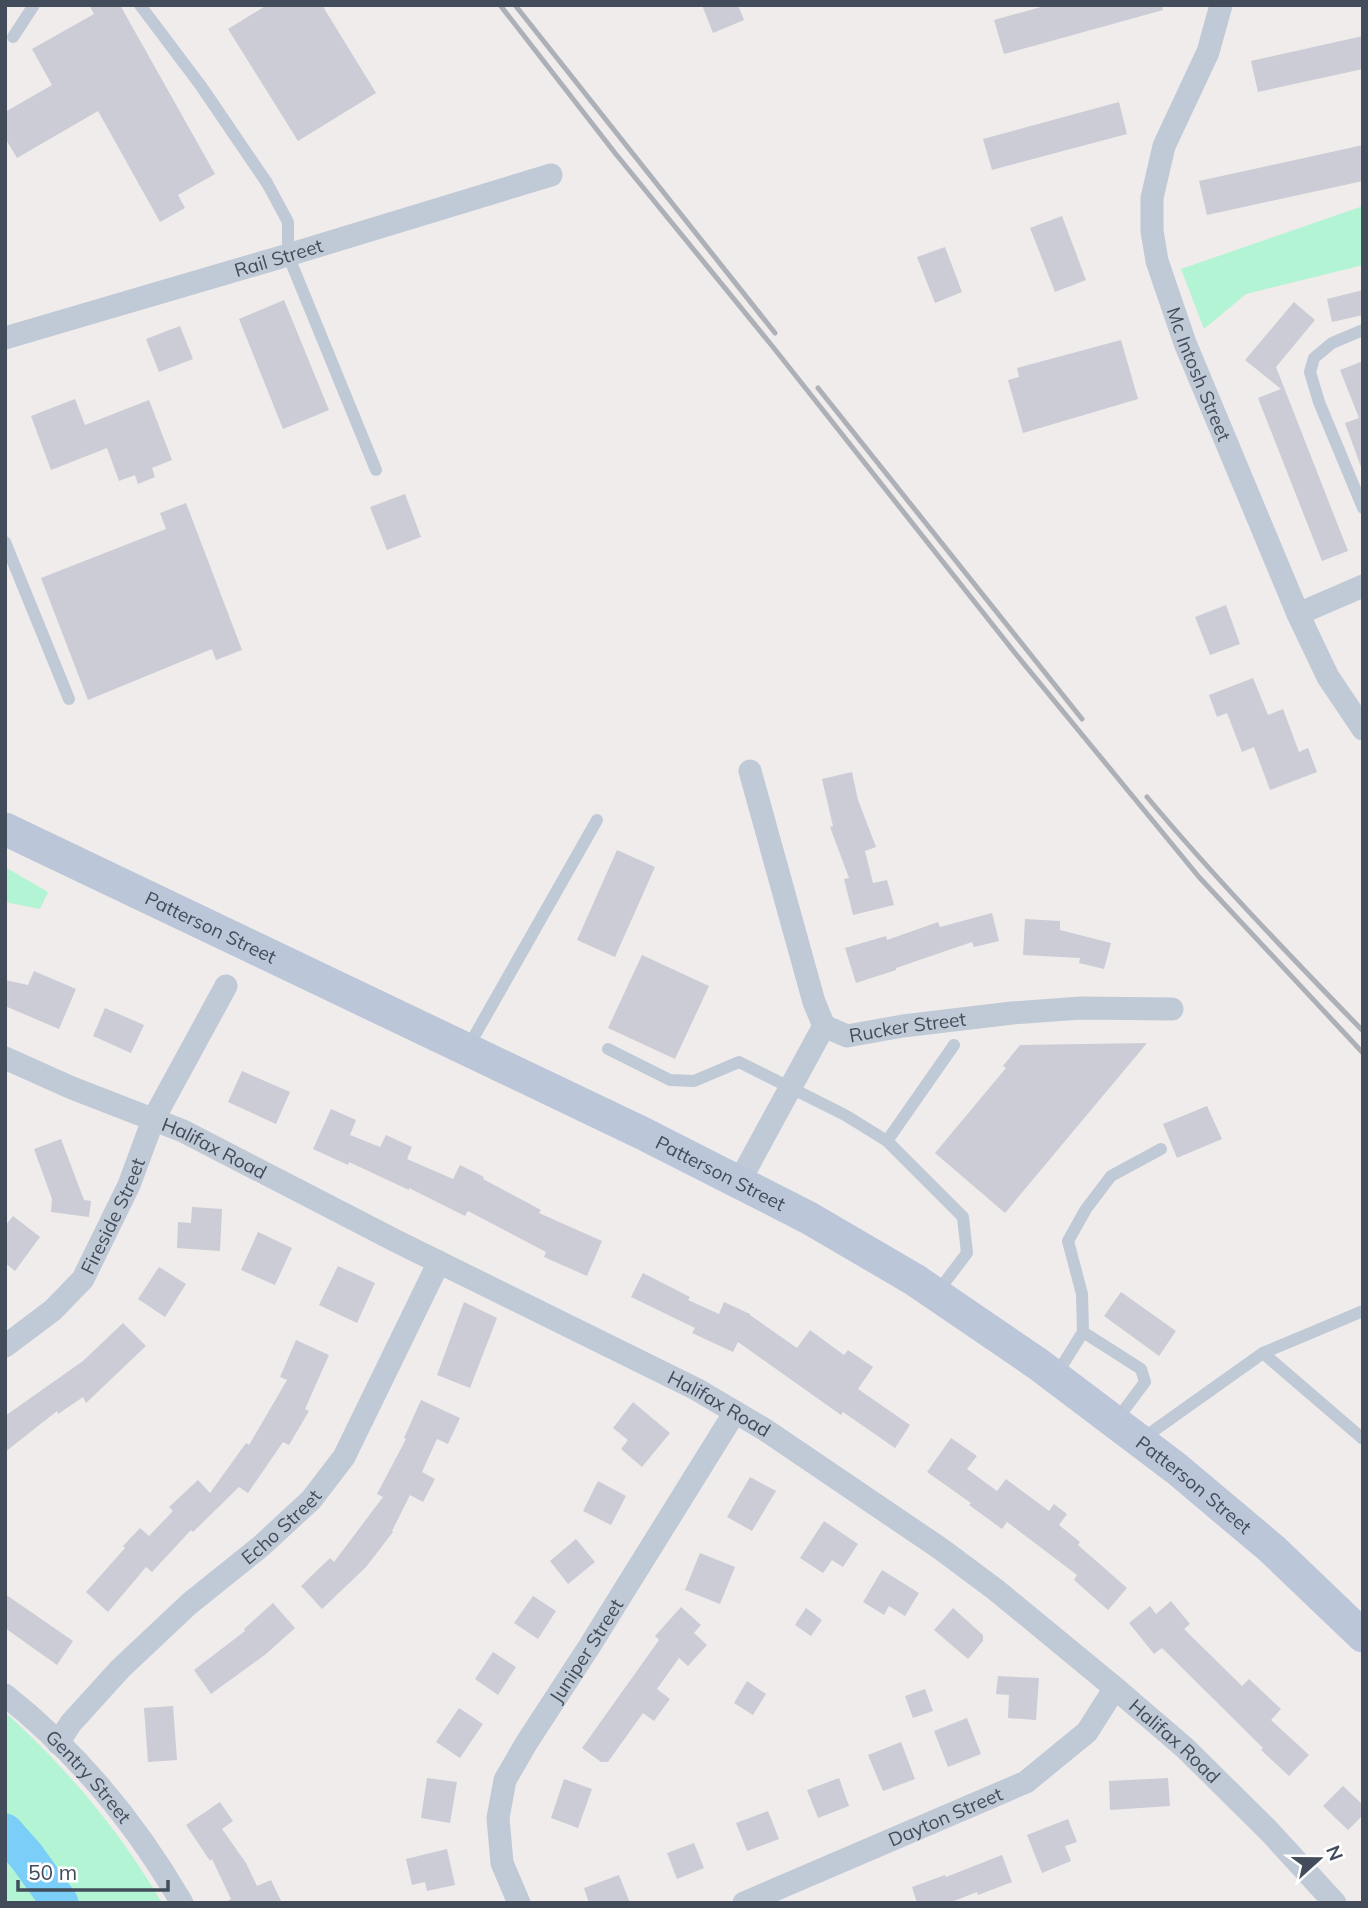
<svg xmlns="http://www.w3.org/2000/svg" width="1368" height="1908" font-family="Mulish,sans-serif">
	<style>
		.green { fill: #b2f4d3 }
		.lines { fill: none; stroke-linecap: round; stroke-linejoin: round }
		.river { stroke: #7acef7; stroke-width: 37 }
		.building { fill: #cbccd5 }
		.service { stroke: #c0c9d6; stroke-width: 12 }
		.minor { stroke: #c0c9d6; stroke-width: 23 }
		.secondary { stroke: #bbc6d8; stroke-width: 33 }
		.rail { stroke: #adb0b7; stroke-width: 5 }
		.labels { text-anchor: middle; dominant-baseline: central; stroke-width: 6; stroke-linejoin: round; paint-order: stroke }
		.street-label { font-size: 19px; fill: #424c5b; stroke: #fff }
	</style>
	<rect width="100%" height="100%" fill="#efeceb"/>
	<path class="green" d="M 1363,206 L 1363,265 L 1246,294 L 1204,329 L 1181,269 Z
		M 5,867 L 48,892 L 40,909 L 5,902 Z
		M 5,1712 C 67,1768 120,1831 162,1903 L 5,1903 Z"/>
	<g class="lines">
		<path class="river" d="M 5,1832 L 27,1857 L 60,1903"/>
	</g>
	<path class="building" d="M 89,5 L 120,5 L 215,174 L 178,195 L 185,208 L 160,222 L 98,111 L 17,158 L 5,138 L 5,112 L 52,85 L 32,49 L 94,14 Z
		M 267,5 L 322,5 L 376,93 L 298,141 L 228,29 Z
		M 702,5 L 738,5 L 744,20 L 713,33 Z
		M 1048,5 L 1162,5 L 1163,10 L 1004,54 L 994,20 Z
		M 1363,36 L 1363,69 L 1258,92 L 1251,61 Z
		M 1119,102 L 1127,134 L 992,170 L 983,139 Z
		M 1363,145 L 1363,181 L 1207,215 L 1199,181 Z
		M 1062,216 L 1086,280 L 1055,292 L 1030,228 Z
		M 945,247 L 962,292 L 935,303 L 917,257 Z
		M 1363,290 L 1363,315 L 1332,322 L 1327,299 Z
		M 284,300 L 329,410 L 283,429 L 239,319 Z
		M 1294,302 L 1315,320 L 1276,367 L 1348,551 L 1322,561 L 1258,398 L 1281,389 L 1245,360 Z
		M 180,326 L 193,359 L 159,372 L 146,339 Z
		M 1121,340 L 1138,399 L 1023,433 L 1008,380 L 1019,377 L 1017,368 Z
		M 1363,361 L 1363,466 L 1361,467 L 1345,423 L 1359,418 L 1340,370 Z
		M 75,399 L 85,425 L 149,400 L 172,460 L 152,468 L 155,477 L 138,484 L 135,475 L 119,481 L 107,448 L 51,470 L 31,416 Z
		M 405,494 L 421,537 L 387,550 L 370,507 Z
		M 186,503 L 242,650 L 216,660 L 212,649 L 88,700 L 41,578 L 166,529 L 160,513 Z
		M 1226,605 L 1240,644 L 1210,655 L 1195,617 Z
		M 1253,678 L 1268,715 L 1283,709 L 1299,752 L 1308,748 L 1317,772 L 1270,790 L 1254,747 L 1242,752 L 1227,713 L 1217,717 L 1209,695 Z
		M 852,772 L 858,800 L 876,847 L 865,851 L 873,883 L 887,880 L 894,905 L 853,915 L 844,879 L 849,878 L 830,827 L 833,826 L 822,779 Z
		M 617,850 L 655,867 L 615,957 L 577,940 Z
		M 992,913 L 999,941 L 974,947 L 972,942 L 896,968 L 896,970 L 856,983 L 845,948 L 886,936 L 887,940 L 938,922 L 940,927 Z
		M 1025,919 L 1060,921 L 1060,930 L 1111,943 L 1104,969 L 1079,963 L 1080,958 L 1023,955 Z
		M 642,955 L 709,986 L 675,1059 L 608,1028 Z
		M 34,971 L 76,989 L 59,1029 L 5,1006 L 5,980 L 28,985 Z
		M 105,1008 L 144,1025 L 131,1053 L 93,1036 Z
		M 1147,1043 L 1005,1213 L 935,1153 L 1006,1068 L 1003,1066 L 1020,1045 Z
		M 242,1071 L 290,1092 L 276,1124 L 228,1102 Z
		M 1207,1106 L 1222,1139 L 1177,1158 L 1163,1124 Z
		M 331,1109 L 356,1120 L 350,1135 L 380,1147 L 386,1135 L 412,1147 L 407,1159 L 453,1179 L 460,1165 L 484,1177 L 483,1179 L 541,1210 L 539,1213 L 602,1241 L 587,1276 L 544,1257 L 546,1252 L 468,1211 L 465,1216 L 409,1188 L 409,1190 L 349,1162 L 348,1165 L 313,1149 Z
		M 61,1139 L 84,1200 L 91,1201 L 89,1217 L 51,1212 L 52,1199 L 34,1149 Z
		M 192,1207 L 222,1209 L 220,1251 L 177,1248 L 178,1222 L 191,1223 Z
		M 13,1216 L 40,1237 L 15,1271 L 5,1263 L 5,1226 Z
		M 258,1232 L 292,1248 L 275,1285 L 241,1270 Z
		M 338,1266 L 375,1283 L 357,1323 L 319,1305 Z
		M 159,1267 L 186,1284 L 165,1317 L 138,1299 Z
		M 643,1273 L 690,1297 L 688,1300 L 719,1314 L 724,1302 L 750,1314 L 750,1315 L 797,1348 L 810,1330 L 844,1355 L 848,1350 L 873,1367 L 858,1389 L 910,1425 L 895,1448 L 843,1412 L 841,1415 L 738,1342 L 733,1352 L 692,1333 L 695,1328 L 631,1297 Z
		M 1121,1292 L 1176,1331 L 1159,1356 L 1104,1316 Z
		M 464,1302 L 497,1318 L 470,1388 L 437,1375 Z
		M 123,1323 L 146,1346 L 86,1403 L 83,1397 L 58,1414 L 57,1411 L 5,1452 L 5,1416 L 83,1361 Z
		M 296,1340 L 329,1355 L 305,1409 L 309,1411 L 289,1445 L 283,1442 L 248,1493 L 239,1487 L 193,1532 L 191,1530 L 152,1572 L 146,1567 L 108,1612 L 86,1592 L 125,1548 L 123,1546 L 140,1528 L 149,1536 L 173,1511 L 169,1507 L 198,1480 L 210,1493 L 246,1443 L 249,1445 L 287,1380 L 280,1377 Z
		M 421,1400 L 460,1418 L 448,1444 L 437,1439 L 422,1472 L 435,1479 L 423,1502 L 410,1495 L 392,1531 L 393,1532 L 366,1567 L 322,1609 L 301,1586 L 330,1558 L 334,1562 L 383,1497 L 377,1494 L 406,1439 L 404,1438 Z
		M 633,1402 L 670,1433 L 642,1467 L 621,1449 L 628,1440 L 613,1428 Z
		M 951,1438 L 977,1456 L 967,1469 L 997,1491 L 1006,1479 L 1049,1511 L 1054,1504 L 1067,1514 L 1059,1525 L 1080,1542 L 1078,1545 L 1127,1588 L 1108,1610 L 1074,1580 L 1077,1575 L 1007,1522 L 1002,1529 L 969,1505 L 971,1503 L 927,1472 Z
		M 750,1477 L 776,1491 L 752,1531 L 727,1517 Z
		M 598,1481 L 626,1496 L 611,1525 L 583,1511 Z
		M 824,1521 L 858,1544 L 843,1567 L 832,1560 L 823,1573 L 800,1558 Z
		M 576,1539 L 595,1562 L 568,1584 L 550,1561 Z
		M 700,1553 L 735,1567 L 720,1604 L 685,1590 Z
		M 882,1570 L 919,1593 L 905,1616 L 889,1606 L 884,1615 L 863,1602 Z
		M 5,1594 L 73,1641 L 57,1665 L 5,1628 Z
		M 533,1596 L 556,1611 L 538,1639 L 514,1623 Z
		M 1171,1601 L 1190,1624 L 1184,1629 L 1242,1686 L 1249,1679 L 1281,1709 L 1271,1720 L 1309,1755 L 1289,1776 L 1261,1750 L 1263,1748 L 1162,1648 L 1154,1654 L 1129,1623 L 1150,1606 L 1156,1614 Z
		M 273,1603 L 295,1628 L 266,1654 L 211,1694 L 194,1670 L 245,1631 L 244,1629 Z
		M 681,1607 L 701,1625 L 694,1633 L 707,1645 L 688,1666 L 679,1658 L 657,1689 L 670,1699 L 654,1721 L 643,1713 L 608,1762 L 601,1762 L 582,1748 L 659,1640 L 655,1636 Z
		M 806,1608 L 822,1620 L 811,1636 L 795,1625 Z
		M 953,1608 L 983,1635 L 983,1641 L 968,1659 L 934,1630 Z
		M 493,1652 L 516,1667 L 498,1695 L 475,1679 Z
		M 998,1676 L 1039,1678 L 1036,1720 L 1008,1718 L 1009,1695 L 996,1694 Z
		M 747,1681 L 766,1694 L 753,1715 L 734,1703 Z
		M 925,1689 L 933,1711 L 913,1718 L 905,1696 Z
		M 173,1706 L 177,1760 L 148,1762 L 144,1708 Z
		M 459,1708 L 483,1724 L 460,1758 L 436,1742 Z
		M 967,1718 L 981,1754 L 948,1767 L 934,1731 Z
		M 901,1742 L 915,1779 L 883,1791 L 868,1755 Z
		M 427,1778 L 457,1782 L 450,1823 L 421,1818 Z
		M 839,1778 L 849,1806 L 818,1818 L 807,1790 Z
		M 1168,1778 L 1170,1806 L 1110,1810 L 1109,1781 Z
		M 564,1779 L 592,1789 L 578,1828 L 551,1818 Z
		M 1343,1786 L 1363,1805 L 1363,1815 L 1348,1830 L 1323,1806 Z
		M 220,1802 L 233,1821 L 222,1829 L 246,1863 L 257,1886 L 271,1880 L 282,1903 L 224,1903 L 231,1899 L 212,1859 L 210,1861 L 186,1825 Z
		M 768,1811 L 779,1839 L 747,1851 L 736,1823 Z
		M 1068,1819 L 1077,1842 L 1065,1846 L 1071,1861 L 1042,1873 L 1027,1835 Z
		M 694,1843 L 704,1868 L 677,1879 L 667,1853 Z
		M 447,1849 L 455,1885 L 427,1891 L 425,1882 L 412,1885 L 406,1859 Z
		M 1002,1855 L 1012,1882 L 978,1895 L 977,1892 L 949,1903 L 917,1903 L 912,1887 L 945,1875 L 946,1877 Z
		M 619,1875 L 630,1903 L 589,1903 L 584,1888 Z"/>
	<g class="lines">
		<path class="service" d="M 140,5 L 201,86 L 267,183 L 288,222 L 288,255 L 376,470
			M 13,37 L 34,5
			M 1363,330 L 1332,343 L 1314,358 L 1310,372 L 1319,402 L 1363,508
			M 5,542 L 69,699
			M 467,1049 L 597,820
			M 608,1049 L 670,1080 L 694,1081 L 739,1062 L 845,1115 L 887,1141 L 963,1217 L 967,1253 L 936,1294
			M 887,1141 L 954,1045
			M 1083,1332 L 1141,1369 L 1145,1382 L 1115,1422
			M 1263,1353 L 1363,1311
			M 1055,1377 L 1083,1332 L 1082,1294 L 1068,1241 L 1086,1209 L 1111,1176 L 1161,1149
			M 1142,1439 L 1263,1353 L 1363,1439"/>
		<g class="minor">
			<path id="s1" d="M 1221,5 L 1208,52 L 1164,146 L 1152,198 L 1152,231 L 1157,261 L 1185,343 L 1298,614 L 1328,677 L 1363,729"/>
			<path id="s2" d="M 5,338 L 288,255 L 551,175"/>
			<path d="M 1298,614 L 1363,586"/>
			<path id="s3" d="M 750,771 L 814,1002 L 824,1026 L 847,1036 L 903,1026 L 1012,1013 L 1081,1008 L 1172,1009"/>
			<path id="s4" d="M 5,1058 L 72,1088 L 183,1131 L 396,1241 L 696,1389 L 764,1429 L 941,1549 L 996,1590 L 1115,1688 L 1185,1748 L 1268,1830 L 1335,1903"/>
			<path d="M 739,1182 L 824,1026"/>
			<path id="s5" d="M 5,1346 L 53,1310 L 83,1279 L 129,1185 L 153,1120 L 226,986"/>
			<path id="s6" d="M 5,1695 C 77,1752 136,1824 182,1903"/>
			<path id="s7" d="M 58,1743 L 71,1723 L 120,1669 L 189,1604 L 260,1547 L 311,1500 L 344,1457 L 439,1262"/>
			<path id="s8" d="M 519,1903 L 502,1863 L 498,1818 L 505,1780 L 527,1742 L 589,1647 L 735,1412"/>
			<path id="s9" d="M 744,1903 L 1026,1782 L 1087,1732 L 1115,1688"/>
		</g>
		<path class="secondary" id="s10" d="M 5,829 L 642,1133 L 809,1218 L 915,1280 L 1038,1364 L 1177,1469 L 1272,1549 L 1363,1636"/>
		<path class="rail" d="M 500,5 L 615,153 L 773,347 L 1015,653 L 1199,877 L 1363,1053
			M 515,5 L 775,333
			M 818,388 L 1082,719
			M 1147,797 C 1215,878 1289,955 1363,1031"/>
	</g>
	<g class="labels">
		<g class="street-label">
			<text stroke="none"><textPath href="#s2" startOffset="285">Rail Street</textPath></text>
			<text stroke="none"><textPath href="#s1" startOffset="390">Mc Intosh Street</textPath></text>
			<text stroke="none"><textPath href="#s10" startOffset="228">Patterson Street</textPath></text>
			<text stroke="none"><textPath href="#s3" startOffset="352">Rucker Street</textPath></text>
			<text stroke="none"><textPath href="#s4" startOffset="228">Halifax Road</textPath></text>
			<text stroke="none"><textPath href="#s10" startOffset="794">Patterson Street</textPath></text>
			<text stroke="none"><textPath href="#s5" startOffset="173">Fireside Street</textPath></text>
			<text stroke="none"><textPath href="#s4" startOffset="794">Halifax Road</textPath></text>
			<text stroke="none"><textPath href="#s10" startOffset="1362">Patterson Street</textPath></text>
			<text stroke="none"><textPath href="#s7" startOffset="312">Echo Street</textPath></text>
			<text stroke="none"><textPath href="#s8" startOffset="280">Juniper Street</textPath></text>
			<text stroke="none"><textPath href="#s4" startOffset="1362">Halifax Road</textPath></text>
			<text stroke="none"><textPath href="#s6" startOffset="117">Gentry Street</textPath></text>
			<text stroke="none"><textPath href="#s9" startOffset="219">Dayton Street</textPath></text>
		</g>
	</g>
	<rect width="1368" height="1908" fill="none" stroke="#424c5b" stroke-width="14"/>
	<g transform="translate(1319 1859) rotate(69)" stroke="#ffffff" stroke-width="5" paint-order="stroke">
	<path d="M0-5L12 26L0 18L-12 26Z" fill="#424c5b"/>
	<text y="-10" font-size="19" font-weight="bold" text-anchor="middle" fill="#424c5b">N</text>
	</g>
	<path d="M18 1880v10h150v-10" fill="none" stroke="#424c5b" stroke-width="3.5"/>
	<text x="28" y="1880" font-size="21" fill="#424c5b" stroke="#ffffff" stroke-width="5" paint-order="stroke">50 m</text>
</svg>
